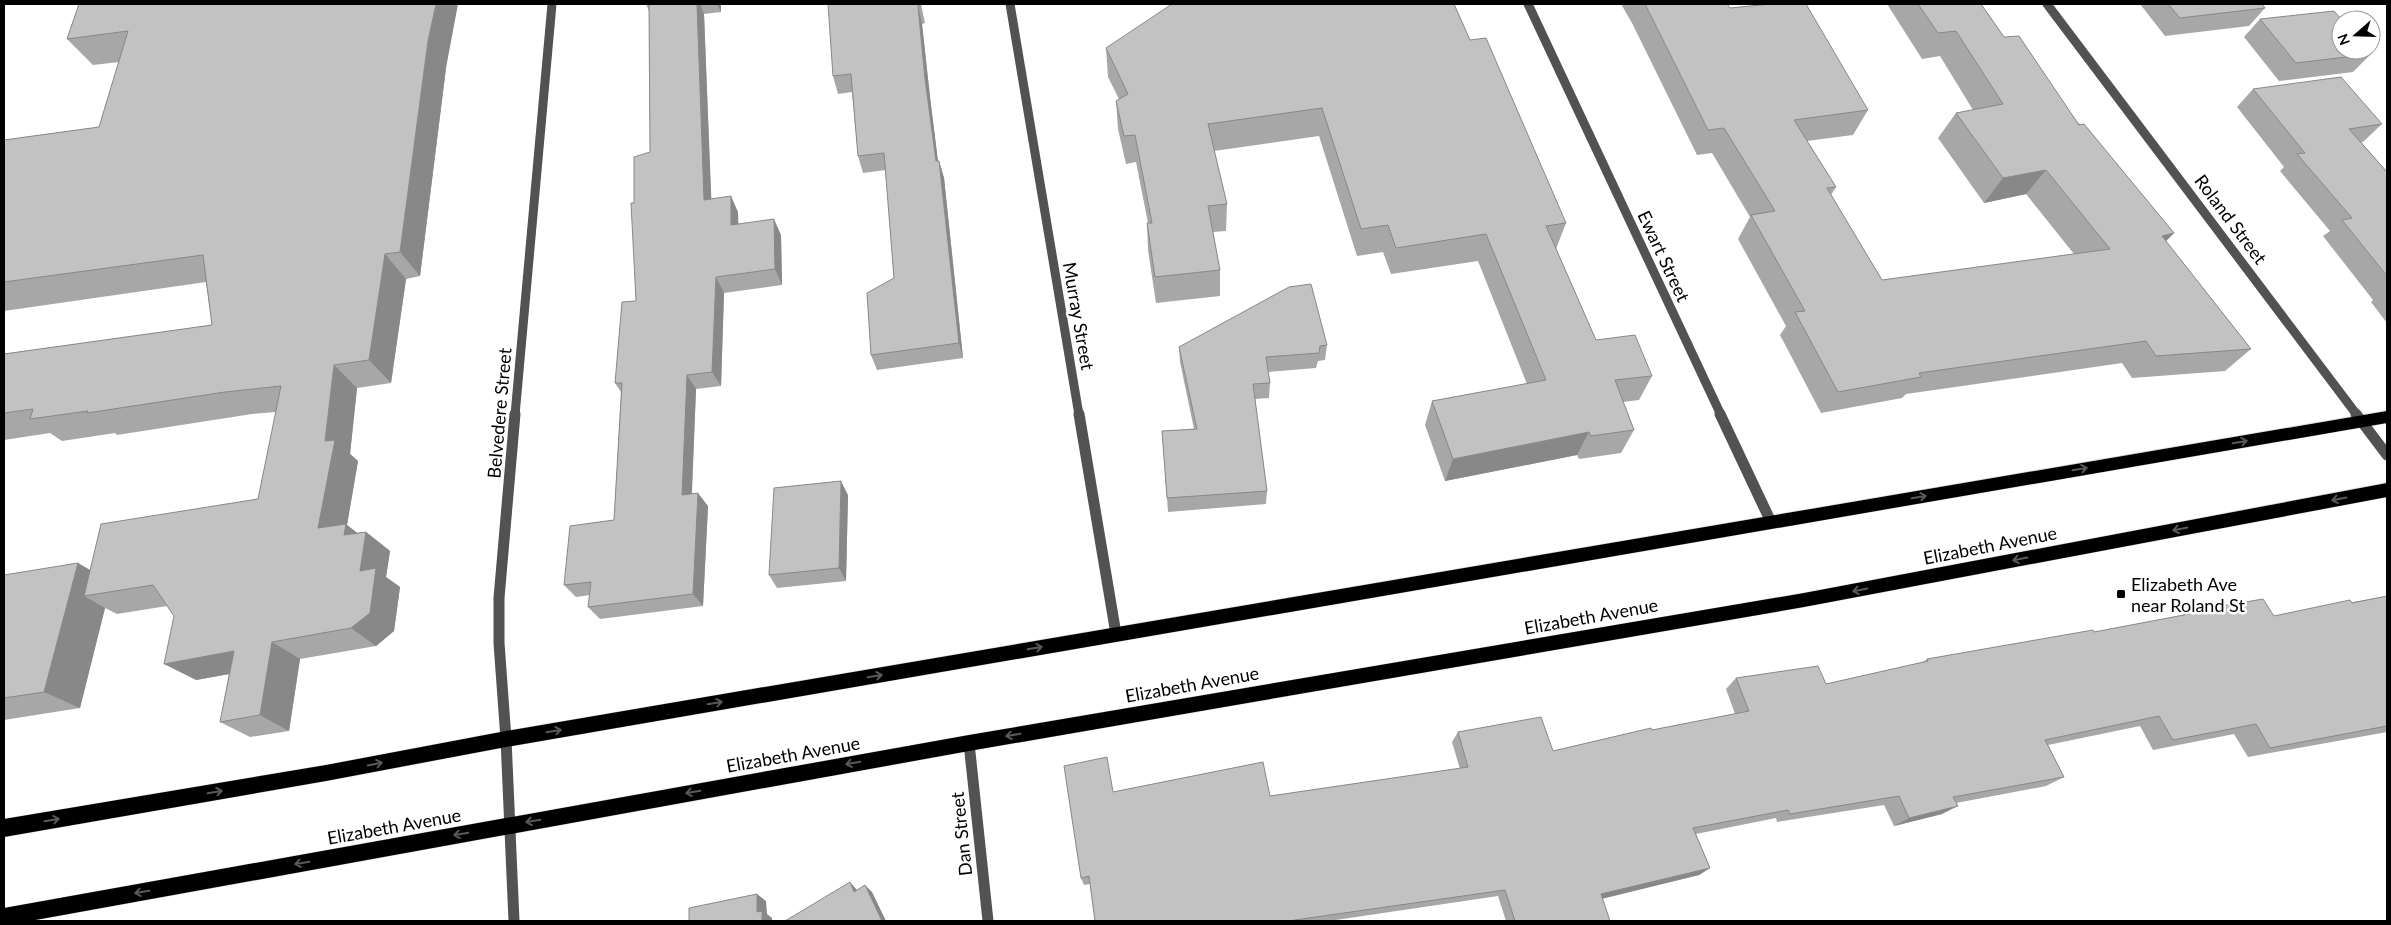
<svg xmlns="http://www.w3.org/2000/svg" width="2391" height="925" font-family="Lato,sans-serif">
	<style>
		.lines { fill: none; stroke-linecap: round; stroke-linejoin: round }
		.highway-casing { stroke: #dbdbdb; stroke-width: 1 }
		.street-far1 { stroke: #525252; stroke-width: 9 }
		.street { stroke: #525252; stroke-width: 11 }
		.highway { fill: #000; fill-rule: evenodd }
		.wall { fill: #a7a7a7 }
		.shaded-wall { fill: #888 }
		.building { fill: #c2c2c2; stroke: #888 }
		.oneway { stroke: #595959 }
		.poi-dot { fill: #000; stroke: #fff; stroke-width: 2 }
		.labels { text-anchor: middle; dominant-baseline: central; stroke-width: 5; stroke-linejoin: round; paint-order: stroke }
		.street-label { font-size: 18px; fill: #000; stroke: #fff }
		.poi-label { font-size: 18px; fill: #000; stroke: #fff; text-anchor: start }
	</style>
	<rect width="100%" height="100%" fill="#fff"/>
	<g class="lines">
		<defs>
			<path id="highway" d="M 2387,411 L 2387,423 L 506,747 L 326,781 L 4,837 L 4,819 L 326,765 L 506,731 Z
				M 2387,483 L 2387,497 L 1804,607 L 969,751 L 30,921 L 4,921 L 4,908 L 969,735 L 1804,593 Z"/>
		</defs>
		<use href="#highway" class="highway-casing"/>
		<path class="street-far1" d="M 1010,4 L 1079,415
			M 1528,4 L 1721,415
			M 2047,4 L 2357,415
			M 515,415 L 552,4"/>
		<path class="street" d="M 1079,414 L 1116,634
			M 1720,414 L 1771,522
			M 2356,414 L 2387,455
			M 969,743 L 988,921
			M 514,921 L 506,739 L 499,643 L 499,598 L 515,414"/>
		<use href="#highway" class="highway"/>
	</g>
	<path class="wall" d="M 79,4 L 446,68 L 420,276 L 406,279 L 391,383 L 357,388 L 350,454 L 358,461 L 347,525 L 357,533 L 366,532 L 390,551 L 386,577 L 400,587 L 394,631 L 376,646 L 300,659 L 289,731 L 250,737 L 220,722 L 229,674 L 196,680 L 174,616 L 167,606 L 117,614 L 105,608 L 80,708 L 4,720 L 4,575 L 90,570 L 258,499 L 276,412 L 252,414 L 117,435 L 115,433 L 62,441 L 50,433 L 4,440 L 4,354 L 212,325 L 206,282 L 4,311 L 4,140 L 99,127 L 119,62 L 93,65 L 67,39 Z
		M 646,4 L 721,4 L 721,12 L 704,14 L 711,199 L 738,212 L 738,224 L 781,235 L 782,285 L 724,293 L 721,386 L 696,389 L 692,494 L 708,506 L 703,606 L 600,619 L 588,607 L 590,595 L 576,597 L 564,585 L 614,520 L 621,392 L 615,383 L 636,301 L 634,203 L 650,152 L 649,11 Z
		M 921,4 L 925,23 L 922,24 L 930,97 L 938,161 L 939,161 L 944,178 L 963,358 L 877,370 L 871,355 L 894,278 L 886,170 L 863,173 L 858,156 L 852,92 L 838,94 L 833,76 Z
		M 1621,4 L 1727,4 L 1730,8 L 1868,110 L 1853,135 L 1807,141 L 1836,187 L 1831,195 L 1882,280 L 2074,254 L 2026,194 L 1984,203 L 1938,138 L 1956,113 L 1973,110 L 1940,56 L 1922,59 L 1887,4 L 1981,4 L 2004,37 L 2174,233 L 2166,241 L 2251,349 L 2225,371 L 2132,378 L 2122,363 L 1906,394 L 1902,398 L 1821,413 L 1780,335 L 1786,326 L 1738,239 L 1750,217 L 1712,153 L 1697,155 L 1632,23 Z
		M 2140,4 L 2262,4 L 2265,8 L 2249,26 L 2165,36 Z
		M 2260,19 L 2371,54 L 2353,72 L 2279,81 L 2244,37 Z
		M 1470,40 L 1566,223 L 1556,249 L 1596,340 L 1652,376 L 1639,400 L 1623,402 L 1634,430 L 1621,453 L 1579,459 L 1577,455 L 1445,481 L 1425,425 L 1432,401 L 1527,384 L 1478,261 L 1391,274 L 1383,252 L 1357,256 L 1319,136 L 1214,151 L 1227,204 L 1226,231 L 1213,232 L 1220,270 L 1220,296 L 1156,303 L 1148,250 L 1147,223 L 1148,223 L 1136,162 L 1126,164 L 1118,129 L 1116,101 L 1119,99 L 1108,77 L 1106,48 Z
		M 2253,89 L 2382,124 L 2363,142 L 2361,142 L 2387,172 L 2387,323 L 2371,302 L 2373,300 L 2323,236 L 2330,231 L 2280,171 L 2284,167 L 2237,107 Z
		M 1327,345 L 1325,360 L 1318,361 L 1316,368 L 1268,372 L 1270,383 L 1269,398 L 1255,399 L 1267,491 L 1266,504 L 1168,512 L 1162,431 L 1194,429 L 1180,362 L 1179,347 Z
		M 848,495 L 846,581 L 777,588 L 769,575 Z
		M 2387,596 L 2387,732 L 2248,757 L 2234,734 L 2153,750 L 2140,726 L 2048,745 L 2064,777 L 2046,786 L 1956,803 L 1942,814 L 1894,826 L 1884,805 L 1777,822 L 1776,818 L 1696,834 L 1710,868 L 1699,875 L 1602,899 L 1610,921 L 1506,921 L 1498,896 L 1329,921 L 1095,921 L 1090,884 L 1084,885 L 1081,878 L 1113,792 L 1270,796 L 1460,769 L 1452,742 L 1458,732 L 1553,751 L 1652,730 L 1735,714 L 1726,689 L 1736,678 L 1826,684 L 1922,663 L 1927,659 L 2094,632 L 2180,616 L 2187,612 L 2274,616 Z"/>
	<path class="shaded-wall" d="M 436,4 L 458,4 L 446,68 L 420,276 L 400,252 L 428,41 Z
		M 697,4 L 700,4 L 704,14 L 712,216 L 704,200 Z
		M 717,4 L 721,4 L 721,12 Z
		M 918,6 L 922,24 L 930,97 L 940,178 L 936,161 L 925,79 Z
		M 939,161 L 944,178 L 963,358 L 959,343 Z
		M 2046,170 L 2026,194 L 1984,203 L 2003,178 Z
		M 731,196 L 738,212 L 739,241 L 731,225 Z
		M 774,219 L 781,235 L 782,285 L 775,269 Z
		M 2174,233 L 2150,257 L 2162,236 Z
		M 385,254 L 406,279 L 391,383 L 369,360 Z
		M 716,277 L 724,293 L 721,386 L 712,372 Z
		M 334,365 L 357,388 L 350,454 L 358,461 L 347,525 L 365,539 L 366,532 L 390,551 L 386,577 L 400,587 L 394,631 L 376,646 L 351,628 L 360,571 L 318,528 L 325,441 Z
		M 687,375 L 696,389 L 691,508 L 682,495 Z
		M 1589,432 L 1577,455 L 1445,481 L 1453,459 Z
		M 841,481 L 848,495 L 846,581 L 839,568 Z
		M 698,493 L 708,506 L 703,606 L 693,594 Z
		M 78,563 L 111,582 L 84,596 L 105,608 L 80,708 L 44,692 Z
		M 272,642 L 300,659 L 289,731 L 260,715 Z
		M 234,651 L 263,668 L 196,680 L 164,664 Z
		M 1958,806 L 1942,814 L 1894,826 L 1909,818 Z
		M 1710,868 L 1699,875 L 1592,901 L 1601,894 Z
		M 850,882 L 857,890 L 854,892 Z
		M 865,885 L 872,892 L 886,921 L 882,921 Z
		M 757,894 L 766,901 L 767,914 L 772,918 L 772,921 L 762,921 L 757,912 Z"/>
	<path class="building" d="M 79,4 L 436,4 L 428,41 L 400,252 L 385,254 L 369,360 L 334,365 L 325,441 L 335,440 L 318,528 L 346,524 L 344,535 L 366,532 L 360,571 L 376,568 L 370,613 L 351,628 L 272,642 L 260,715 L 220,722 L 234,651 L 164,664 L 174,616 L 153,585 L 84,596 L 101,524 L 258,499 L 281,386 L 225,392 L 87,413 L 88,411 L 30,419 L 33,409 L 4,413 L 4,354 L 212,325 L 203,255 L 4,282 L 4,140 L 99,127 L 128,31 L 67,39 Z
		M 649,4 L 697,4 L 704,200 L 731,196 L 731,225 L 774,219 L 775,269 L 716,277 L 712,372 L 687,375 L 682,495 L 698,493 L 693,594 L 588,607 L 591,582 L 564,585 L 570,526 L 614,520 L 622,383 L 615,383 L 622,302 L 636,301 L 631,203 L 634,203 L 634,157 L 650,152 Z
		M 828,4 L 920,4 L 921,5 L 918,6 L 925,79 L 936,161 L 939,161 L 959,343 L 871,355 L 867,293 L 894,278 L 884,153 L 858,156 L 851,74 L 833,76 Z
		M 1172,4 L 1454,4 L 1470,40 L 1486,38 L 1566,223 L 1546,226 L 1596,340 L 1635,335 L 1652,376 L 1615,380 L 1634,430 L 1591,436 L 1589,432 L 1453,459 L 1432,401 L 1546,380 L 1486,234 L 1396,248 L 1388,225 L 1361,229 L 1322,108 L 1208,124 L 1227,204 L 1208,206 L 1220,270 L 1155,277 L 1147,223 L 1152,223 L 1135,135 L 1124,136 L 1116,101 L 1128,94 L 1106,48 Z
		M 1645,4 L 1727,4 L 1730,8 L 1770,4 L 1806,4 L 1868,110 L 1794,120 L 1836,187 L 1827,188 L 1882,280 L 2110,249 L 2046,170 L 2003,178 L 1956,113 L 2003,104 L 1956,31 L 1938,33 L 1918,4 L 1981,4 L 2004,37 L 2019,36 L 2079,125 L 2084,124 L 2174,233 L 2162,236 L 2251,349 L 2156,356 L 2146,341 L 1919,373 L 1921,377 L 1838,392 L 1795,312 L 1805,311 L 1751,215 L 1775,211 L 1724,128 L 1708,130 Z
		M 2168,4 L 2262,4 L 2265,8 L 2180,18 Z
		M 2334,11 L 2342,20 L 2341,20 L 2341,50 L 2368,50 L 2371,54 L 2296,63 L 2260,19 Z
		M 2341,77 L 2382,124 L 2349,129 L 2387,172 L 2387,276 L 2342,220 L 2352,218 L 2297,154 L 2305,153 L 2253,89 Z
		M 1311,284 L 1327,345 L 1320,346 L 1319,353 L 1266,357 L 1270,383 L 1253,384 L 1267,491 L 1167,498 L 1162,431 L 1197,429 L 1179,347 L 1289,287 Z
		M 841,481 L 839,568 L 769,575 L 774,488 Z
		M 78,563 L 44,692 L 4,698 L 4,575 Z
		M 2387,596 L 2387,726 L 2270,748 L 2256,724 L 2173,740 L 2159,716 L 2045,740 L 2064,777 L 1953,797 L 1958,806 L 1909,818 L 1899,796 L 1790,814 L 1788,810 L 1693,828 L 1710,868 L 1601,894 L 1610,921 L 1515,921 L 1505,890 L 1288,921 L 1095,921 L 1089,876 L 1081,878 L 1064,766 L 1107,757 L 1113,792 L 1263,762 L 1270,796 L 1468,767 L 1458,732 L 1541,717 L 1553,751 L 1651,728 L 1652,730 L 1749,711 L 1736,678 L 1818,666 L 1826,684 L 1928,661 L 1927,659 L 2093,630 L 2094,632 L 2189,614 L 2187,612 L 2263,599 L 2274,616 L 2350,600 L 2352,603 Z
		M 850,882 L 854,892 L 865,885 L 882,921 L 785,921 Z
		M 757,894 L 757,912 L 762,911 L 762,921 L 689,921 L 689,908 Z"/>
	<defs><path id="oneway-shaft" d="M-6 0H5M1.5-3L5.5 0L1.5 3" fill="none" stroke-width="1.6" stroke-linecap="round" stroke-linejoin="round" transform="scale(1.25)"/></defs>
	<g class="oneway">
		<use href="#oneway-shaft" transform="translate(2240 442) rotate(-10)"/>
		<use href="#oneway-shaft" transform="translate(2080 469) rotate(-10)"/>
		<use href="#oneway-shaft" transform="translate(1919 497) rotate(-10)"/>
		<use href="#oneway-shaft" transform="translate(2339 499) rotate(169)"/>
		<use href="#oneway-shaft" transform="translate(2180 529) rotate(169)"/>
		<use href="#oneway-shaft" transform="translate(2020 559) rotate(169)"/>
		<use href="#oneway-shaft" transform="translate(1860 590) rotate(169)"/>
		<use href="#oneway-shaft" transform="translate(1035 648) rotate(-10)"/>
		<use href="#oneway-shaft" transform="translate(875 676) rotate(-10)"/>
		<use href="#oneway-shaft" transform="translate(715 703) rotate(-10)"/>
		<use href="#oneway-shaft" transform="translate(554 731) rotate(-10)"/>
		<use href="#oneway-shaft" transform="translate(1013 735) rotate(170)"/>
		<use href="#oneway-shaft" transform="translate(853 763) rotate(170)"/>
		<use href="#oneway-shaft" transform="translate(375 764) rotate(-11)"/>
		<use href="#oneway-shaft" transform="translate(215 792) rotate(-10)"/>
		<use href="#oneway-shaft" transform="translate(693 792) rotate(170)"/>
		<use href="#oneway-shaft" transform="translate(52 820) rotate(-10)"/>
		<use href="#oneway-shaft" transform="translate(533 821) rotate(170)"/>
		<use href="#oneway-shaft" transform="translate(461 834) rotate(170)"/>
		<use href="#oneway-shaft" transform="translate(302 863) rotate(170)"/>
		<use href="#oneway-shaft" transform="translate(142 892) rotate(170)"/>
	</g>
	<rect class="poi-dot" x="2116" y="589" width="10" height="10" rx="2.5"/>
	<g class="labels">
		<g class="street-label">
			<text transform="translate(2231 219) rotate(53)">Roland Street</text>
			<text transform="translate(1664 256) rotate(65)">Ewart Street</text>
			<text transform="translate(1079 316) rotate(80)">Murray Street</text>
			<text transform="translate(499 413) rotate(-85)">Belvedere Street</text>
			<text transform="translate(1990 545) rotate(-11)">Elizabeth Avenue</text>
			<text transform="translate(1591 616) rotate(-10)">Elizabeth Avenue</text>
			<text transform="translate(1192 684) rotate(-10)">Elizabeth Avenue</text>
			<text transform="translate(793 754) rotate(-10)">Elizabeth Avenue</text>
			<text transform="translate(394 826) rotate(-10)">Elizabeth Avenue</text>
			<text transform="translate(961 834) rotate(-96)">Dan Street</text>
		</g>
		<g class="poi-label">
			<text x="2131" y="584">Elizabeth Ave<tspan x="2131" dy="21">near Roland St</tspan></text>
		</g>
	</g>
	<rect width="2391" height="925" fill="none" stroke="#000000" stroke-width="10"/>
	<g transform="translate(2356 35) rotate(250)"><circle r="24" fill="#ffffff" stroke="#999999"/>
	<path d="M0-4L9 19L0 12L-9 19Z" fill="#000000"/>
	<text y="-8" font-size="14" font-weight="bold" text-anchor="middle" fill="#000000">N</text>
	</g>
</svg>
